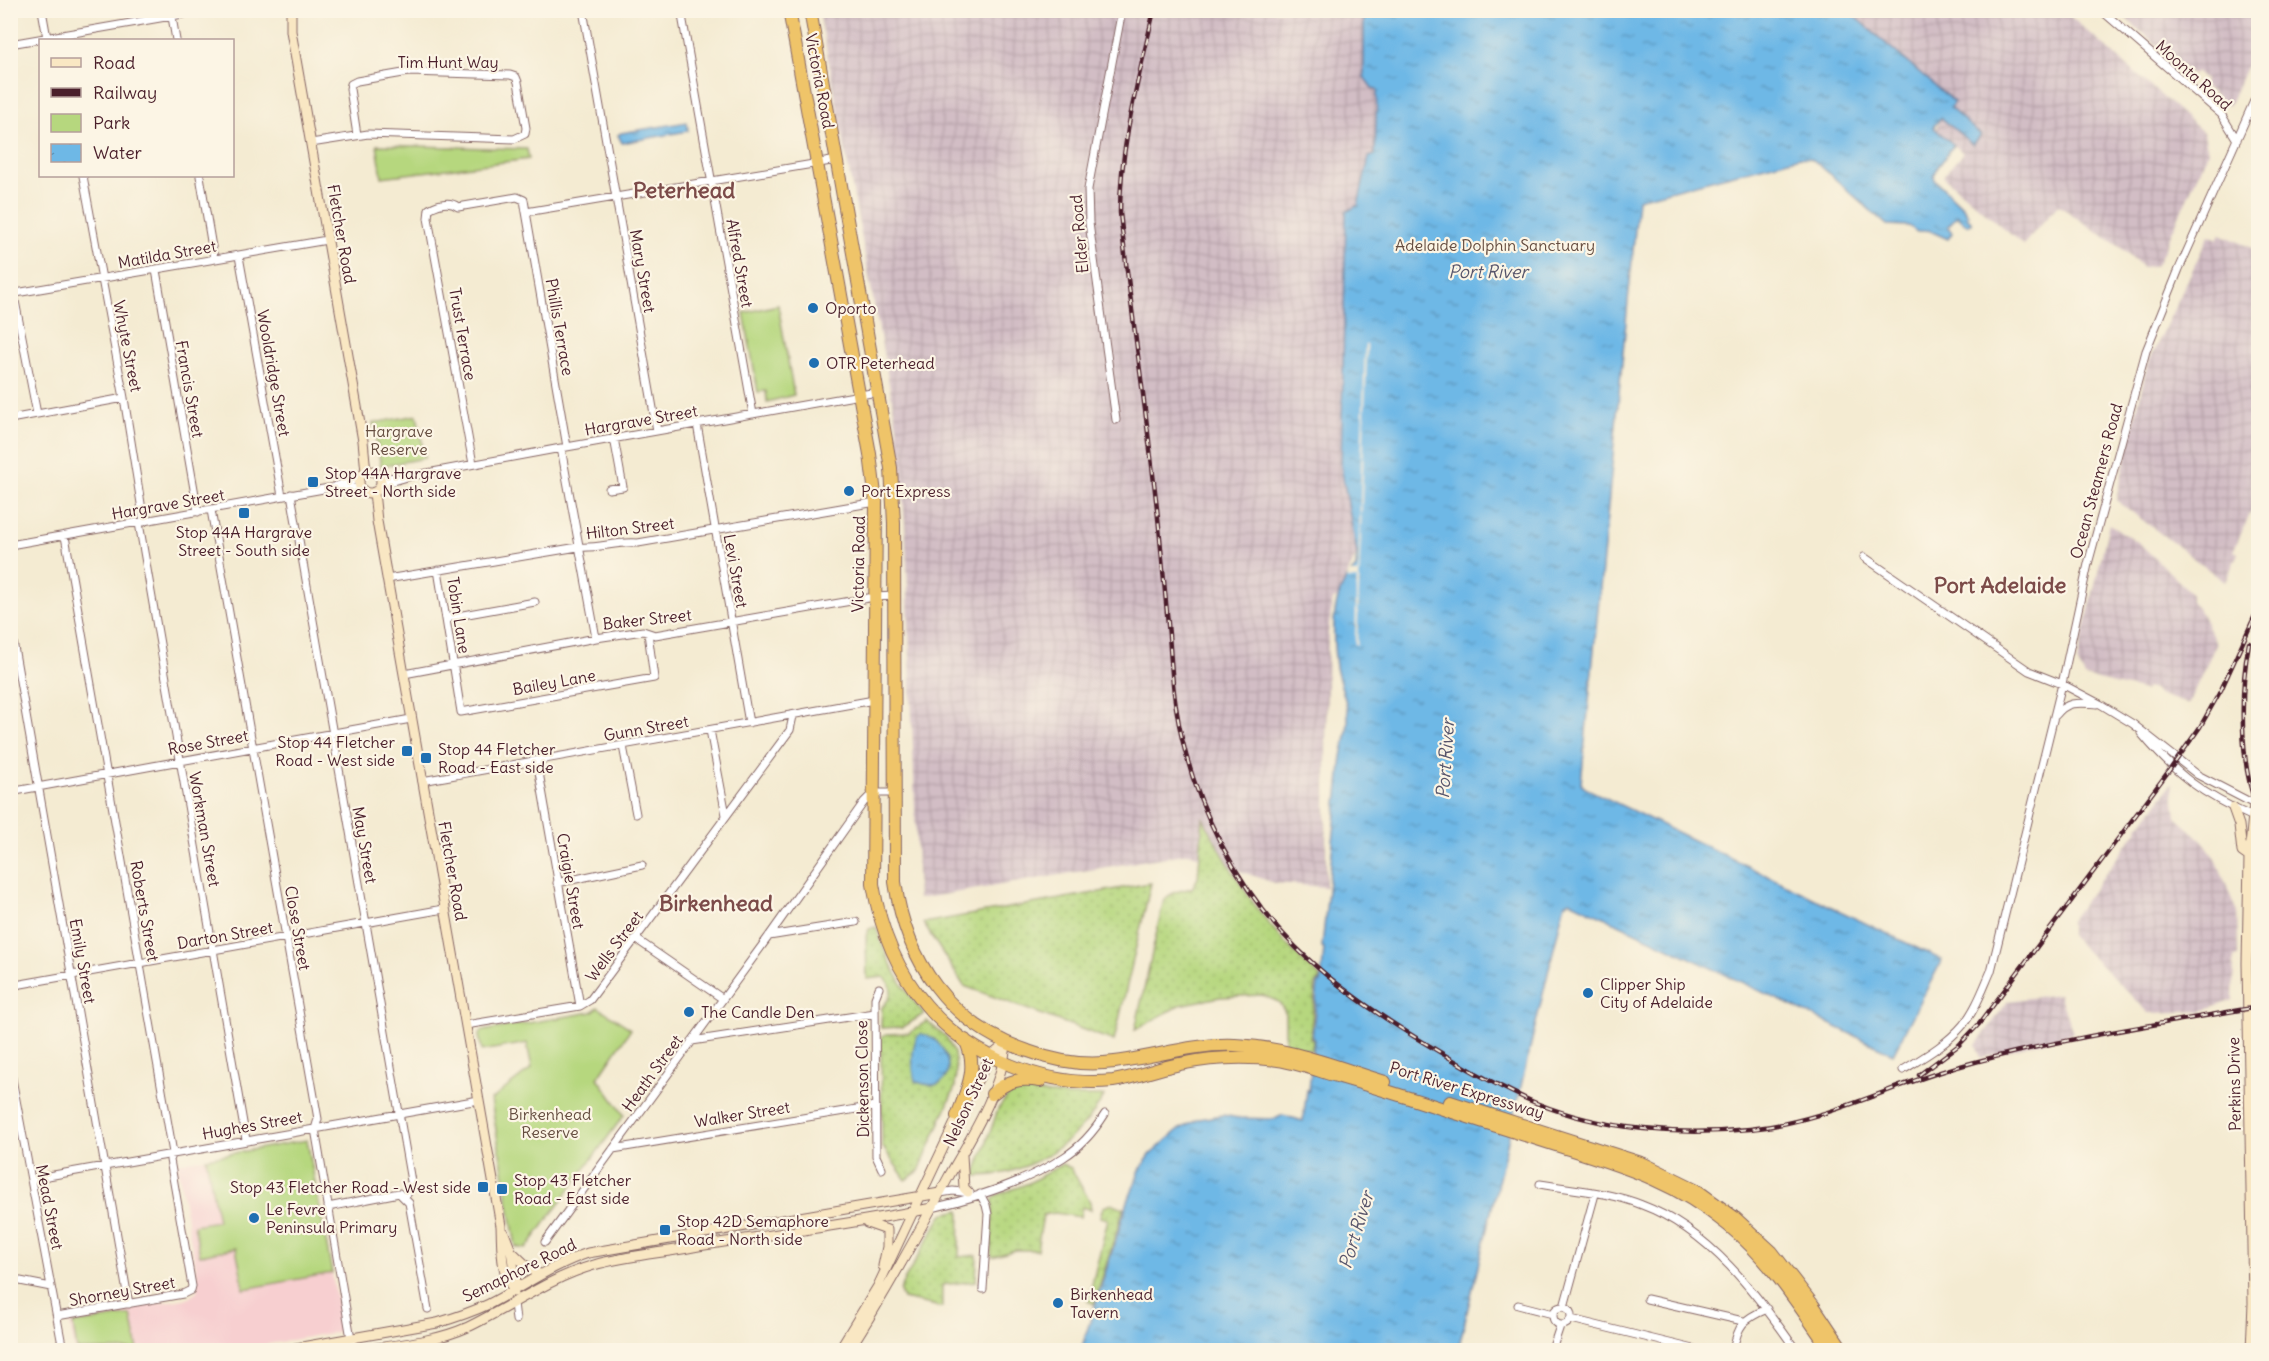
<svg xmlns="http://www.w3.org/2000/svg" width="2269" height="1361" font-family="Delius,sans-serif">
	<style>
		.built { fill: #f7cfd0 }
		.industrial { fill: url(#industrial-grid) }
		.grass { fill: url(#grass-dots); stroke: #807b54; stroke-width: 1.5 }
		.park { fill: #b6d77e; stroke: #807b54; stroke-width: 1.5 }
		.water { fill: url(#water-ripples); stroke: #5c6c88; stroke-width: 1.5 }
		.pier { fill: #f4ebd2 }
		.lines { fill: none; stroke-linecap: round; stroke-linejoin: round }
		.street-casing { stroke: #866665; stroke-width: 9 }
		.secondary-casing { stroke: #866665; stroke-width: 11 }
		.highway-casing { stroke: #866665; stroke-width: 14 }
		.street { stroke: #fff; stroke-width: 7 }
		.secondary { stroke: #f9e7c3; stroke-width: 9 }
		.highway { stroke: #efc469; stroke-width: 12 }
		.rail-casing { stroke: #4a1f2b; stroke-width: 4.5 }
		.rail { stroke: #fcf5e5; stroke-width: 2; stroke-dasharray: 7; stroke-linecap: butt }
		.poi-dot { fill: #1f6fb2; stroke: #fcf5e5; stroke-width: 2 }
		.labels { text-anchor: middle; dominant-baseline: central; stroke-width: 4.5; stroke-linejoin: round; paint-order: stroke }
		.street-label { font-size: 16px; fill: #4a1f2b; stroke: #fcf5e5 }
		.park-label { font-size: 16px; fill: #654d40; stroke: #fcf5e5 }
		.poi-label { font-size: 16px; fill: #4a1f2b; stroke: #fcf5e5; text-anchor: start }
		.water-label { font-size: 18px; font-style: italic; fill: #57556c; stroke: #fcf5e5 }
		.district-label { font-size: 22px; font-weight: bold; fill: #7c4b49; stroke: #fcf5e5 }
	</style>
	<defs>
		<pattern id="industrial-grid" width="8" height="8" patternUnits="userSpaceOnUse" patternTransform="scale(1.5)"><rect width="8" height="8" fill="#d2bdc5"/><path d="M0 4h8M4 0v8" fill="none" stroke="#b6a2a9"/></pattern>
		<pattern id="grass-dots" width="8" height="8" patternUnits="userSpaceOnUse" patternTransform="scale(1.5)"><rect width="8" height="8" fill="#b6d77e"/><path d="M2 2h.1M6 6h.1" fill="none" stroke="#9eb86d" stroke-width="1.8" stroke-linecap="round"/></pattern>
		<pattern id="water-ripples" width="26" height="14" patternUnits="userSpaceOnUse" patternTransform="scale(1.5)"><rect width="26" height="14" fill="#6eb8e6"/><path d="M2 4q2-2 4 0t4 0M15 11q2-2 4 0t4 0" fill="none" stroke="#5c95bb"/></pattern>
	</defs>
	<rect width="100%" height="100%" fill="#fcf5e5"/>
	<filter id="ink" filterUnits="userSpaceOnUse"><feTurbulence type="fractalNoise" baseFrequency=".0167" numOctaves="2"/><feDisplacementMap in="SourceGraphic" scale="12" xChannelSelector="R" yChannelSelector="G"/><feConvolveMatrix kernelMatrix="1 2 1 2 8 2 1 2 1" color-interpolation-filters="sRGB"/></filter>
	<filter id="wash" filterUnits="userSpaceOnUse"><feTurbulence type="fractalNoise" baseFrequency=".008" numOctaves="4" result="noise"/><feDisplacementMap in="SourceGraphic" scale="24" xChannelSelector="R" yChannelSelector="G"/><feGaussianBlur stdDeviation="1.35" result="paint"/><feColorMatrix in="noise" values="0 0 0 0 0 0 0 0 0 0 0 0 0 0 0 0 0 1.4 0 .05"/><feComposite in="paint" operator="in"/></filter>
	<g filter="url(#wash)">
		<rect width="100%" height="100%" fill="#f4ebd2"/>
		<path class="built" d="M 307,1140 L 342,1328 L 336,1332 L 234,1350 L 75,1350 L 69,1318 L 190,1298 L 197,1291 L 198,1281 L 177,1163 Z"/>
		<path class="industrial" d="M 819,11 L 1364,11 L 1377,89 L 1375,155 L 1343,404 L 1341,467 L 1357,553 L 1337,598 L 1333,599 L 1328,633 L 1326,737 L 1326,887 L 1274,883 L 1189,853 L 918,899 L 906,535 L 897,426 Z
			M 1848,11 L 2064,11 L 2204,133 L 2208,152 L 2157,265 L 2143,267 L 2120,247 L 2058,205 L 2023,245 L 1943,176 L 1963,153 L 1936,129 L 1941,117 L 1973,144 L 1980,135 L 1949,108 L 1954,102 Z
			M 2117,11 L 2258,11 L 2258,40 L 2229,106 L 2204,86 L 2205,79 L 2196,71 L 2192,75 Z
			M 2221,234 L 2258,251 L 2258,497 L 2233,551 L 2238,553 L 2225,582 L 2116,500 L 2147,366 L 2209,235 L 2218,239 Z
			M 2109,524 L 2139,543 L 2191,593 L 2191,601 L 2201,613 L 2216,644 L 2188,704 L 2155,693 L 2155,690 L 2146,688 L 2145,691 L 2085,677 L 2077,662 Z
			M 2172,783 L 2176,817 L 2201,839 L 2217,861 L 2237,913 L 2238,956 L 2234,958 L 2233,1000 L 2202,1011 L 2149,1013 L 2070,935 L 2070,921 L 2137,831 L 2139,825 L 2144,822 Z
			M 2059,994 L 2073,1033 L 1981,1058 L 1976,1045 L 2008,1001 Z"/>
		<path class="grass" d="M 1203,818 C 1235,879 1266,930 1319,976 L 1320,981 L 1316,982 L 1310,1039 L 1313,1040 L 1312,1051 L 1285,1043 L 1285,1012 L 1279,1002 L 1262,995 L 1220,997 L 1180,1005 L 1135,1030 L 1164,899 L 1175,892 L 1192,888 L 1198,878 Z
			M 1151,883 L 1114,1041 L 964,986 L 923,923 Z
			M 876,927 C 886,959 902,988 924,1014 L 903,1027 L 881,1028 L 882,1007 C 892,997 895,988 884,977 L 867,979 L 866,936 L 869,929 Z
			M 927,1021 L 947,1038 L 954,1053 L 956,1069 L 955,1087 L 919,1171 L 906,1180 L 882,1146 L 881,1037 L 886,1034 L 909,1033 Z
			M 1023,1091 L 1069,1096 L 1104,1096 C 1079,1141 1028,1177 975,1176 L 998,1109 L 1009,1094 Z
			M 1062,1164 L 1071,1168 L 1090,1202 L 1091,1210 L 1082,1207 L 1080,1217 L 1055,1213 L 1043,1215 L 1037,1250 L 1015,1250 L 993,1257 L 991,1255 L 993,1199 L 997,1195 L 1029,1183 Z
			M 1112,1204 L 1124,1208 L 1094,1304 L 1088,1301 L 1108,1219 L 1100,1217 L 1103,1207 Z
			M 960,1210 L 959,1257 L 977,1255 L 976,1281 L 942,1285 L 942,1307 L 903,1299 L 900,1292 L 902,1284 L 938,1222 L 943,1214 Z"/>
		<path class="park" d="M 377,145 L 527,149 L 529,159 L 382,177 Z
			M 778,305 L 794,395 L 767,402 L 766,391 L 758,392 L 744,313 Z
			M 417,415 L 425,458 L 381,466 L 373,423 Z
			M 598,1007 L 631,1029 L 598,1078 L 624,1115 L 526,1249 L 516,1247 L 491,1100 L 532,1068 L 527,1043 L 482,1051 L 479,1036 L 482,1031 L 592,1012 Z
			M 307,1140 L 332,1273 L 244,1289 L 236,1248 L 200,1255 L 194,1225 L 218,1221 L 206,1158 Z
			M 131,1315 L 138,1350 L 77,1350 L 73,1324 Z"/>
		<path class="water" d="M 1364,11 L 1848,11 L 1954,102 L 1950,108 L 1981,135 L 1973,145 L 1941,118 L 1933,127 L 1954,145 L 1938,167 L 1934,176 L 1935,180 L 1963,207 L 1968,215 L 1967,217 L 1972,222 L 1967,225 L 1957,216 L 1948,226 L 1952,233 L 1948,239 L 1928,230 L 1917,232 L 1909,226 L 1887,225 L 1816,162 L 1809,158 L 1800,157 L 1638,199 L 1581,783 L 1585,788 L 1942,960 L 1893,1054 L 1570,901 L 1565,904 L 1563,910 L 1458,1350 L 1081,1350 L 1127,1204 L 1140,1170 L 1150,1155 L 1178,1130 L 1199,1119 L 1223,1115 L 1238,1118 L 1275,1119 L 1283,1115 L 1303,1121 L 1307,1090 L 1309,1091 L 1314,1039 L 1312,1038 L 1318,983 L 1321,983 L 1324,948 L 1322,947 C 1328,887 1335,826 1341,765 C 1342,749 1349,732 1348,716 C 1347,698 1339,684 1336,667 C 1332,636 1330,590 1356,568 L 1357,553 L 1341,467 L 1346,212 L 1358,205 L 1369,157 L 1375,155 L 1377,89 L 1372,88 L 1364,77 Z
			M 687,122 L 688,131 L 622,143 L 618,135 L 621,133 Z
			M 921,1034 C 953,1037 963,1101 915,1081 C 912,1067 911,1050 917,1037 Z"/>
		<path class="pier" d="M 1365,345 L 1367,345 L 1357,645 L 1355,645 L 1357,579 L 1347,579 L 1349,573 L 1358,573 Z"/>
	</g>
	<g filter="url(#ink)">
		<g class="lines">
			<defs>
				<path id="street" d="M 42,10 L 47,38
					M 583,10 L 657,431
					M 681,10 L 753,414
					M 2101,10 L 2221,114 L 2237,140
					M 172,17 L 176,40
					M 10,44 L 206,10
					M 311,143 L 368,134 L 514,139 L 525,134 L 526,128 L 518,82 L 516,77 L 510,75 L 409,72 L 357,81 L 351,84 L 350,89 L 357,135
					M 83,176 L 124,398 L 144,522
					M 200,176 L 214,259
					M 526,212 L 567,447
					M 239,256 L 282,496
					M 156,270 L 198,512
					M 10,275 L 37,414
					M 10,294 L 327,240
					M 10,419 L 124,398
					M 1116,420 L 1089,223 L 1088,189 L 1122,10
					M 697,424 L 749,723
					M 561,448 L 596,638
					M 473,464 L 428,218 L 429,209 C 438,204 449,200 458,207 L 517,197 L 524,200 L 526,212 L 837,160
					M 380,478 L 396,477
					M 380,485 L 411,476 L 561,448 L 877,392
					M 335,486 L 359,479
					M 609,489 L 623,487 L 614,438
					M 291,494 L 412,1187 L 405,1197
					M 211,510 L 318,1119 L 315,1129 L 353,1350
					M 139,523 L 246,1140
					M 10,545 L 329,488 L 360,488
					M 1864,557 L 2029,671 L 2062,684 L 2100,704 L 2133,724 L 2198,775 L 2254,804
					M 438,570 L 461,712 L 654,678 L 648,633
					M 387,579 L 578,547 C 598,549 617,541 638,543 L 876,502
					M 446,618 L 535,602
					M 10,624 L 129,1304
					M 404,674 L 596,638 L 643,631 L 655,635 L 874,597 L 895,596
					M 2056,715 C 2068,700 2080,703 2097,704
					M 710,730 L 726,815
					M 2141,733 C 2176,775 2203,795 2253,817
					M 623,746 L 636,814
					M 537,761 L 580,1006
					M 422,781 L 874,700
					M 10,792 L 411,719
					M 557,883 L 642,865
					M 769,936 L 856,922
					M 636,939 L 723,999
					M 10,986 L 444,909
					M 879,988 L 875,998 L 876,1156 L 882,1169
					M 466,1025 L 580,1006 L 590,1000 L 790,730 L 793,716
					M 692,1041 L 875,1013
					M 10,1068 L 63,1350
					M 1903,1070 C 1924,1057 1947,1044 1963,1025 C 1976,1009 1983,989 1991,971 L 2062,684 L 2088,564 L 2146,351 L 2179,269 L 2258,92
					M 613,1149 L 875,1106
					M 31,1179 L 479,1100
					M 1540,1184 C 1574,1190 1610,1192 1642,1205 C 1709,1230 1757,1294 1796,1350
					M 940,1193 L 953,1191 L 970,1193
					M 980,1194 L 986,1205 L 988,1214 L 983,1289
					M 328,1207 L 399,1193 L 409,1203 L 428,1309
					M 932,1208 C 974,1198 1028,1181 1064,1157 C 1080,1147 1095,1130 1105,1114
					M 545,1242 L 769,936 L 864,802 L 873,793 L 895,793
					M 10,1279 L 51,1287
					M 1647,1299 L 1743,1321
					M 514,1303 L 516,1320
					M 1518,1305 L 1553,1314
					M1553 1316a9 9 0 1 1 18 0a9 9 0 1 1-18 0Z
					M 1564,1307 L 1595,1194
					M 57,1316 L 183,1294 L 191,1290 L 192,1286 L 170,1160 L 173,1153 L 65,536
					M 1571,1319 L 1698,1350
					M 1552,1350 L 1560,1326
					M 1733,1350 C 1738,1325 1743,1319 1767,1309"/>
				<path id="secondary" d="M 291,10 L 291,31 L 363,441 L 366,472
					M359 482a11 11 0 1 1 22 0a11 11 0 1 1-22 0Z
					M 374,492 L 377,521 L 501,1226 C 502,1245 500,1275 514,1289
					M 2233,808 L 2239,825 L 2242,852 L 2249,857
					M 2258,867 L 2255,907 L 2258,1018
					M 968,1097 L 991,1056 L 1006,1044
					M 962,1155 L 964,1188 L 968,1192
					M 867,1223 L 887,1230 L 887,1247 L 883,1266
					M 504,1233 L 511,1251 L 516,1282 L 514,1292
					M 511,1251 L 531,1270 L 540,1274
					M 285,1350 L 437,1323 C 454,1318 472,1312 489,1304 C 522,1287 552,1265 588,1253 L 940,1193
					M 361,1350 C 396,1345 435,1342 468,1327 C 510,1307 549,1278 594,1265 C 626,1256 661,1253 693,1247 C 773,1234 853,1224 932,1208
					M 839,1350 L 878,1286 L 960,1112
					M 849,1350 C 885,1294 916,1237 948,1178 C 970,1139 1002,1089 1006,1044
					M 2251,1350 L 2253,1303 L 2247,963 L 2249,857 L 2254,804 L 2258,789"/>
				<path id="highway" d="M 789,10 L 870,454 L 876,502 L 873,884 C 880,928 897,971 926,1005 C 969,1057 1046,1088 1113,1081 C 1135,1078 1158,1068 1180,1064 C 1213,1057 1245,1056 1278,1060 C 1299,1063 1319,1071 1340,1077 C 1371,1086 1403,1096 1434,1106 C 1475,1119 1515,1132 1556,1145 C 1622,1166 1673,1180 1728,1225 C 1771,1260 1799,1306 1830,1350
					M 810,10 L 891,468 L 894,523 L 895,882 C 906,962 950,1025 1028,1051 C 1052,1060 1078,1065 1104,1063 C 1149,1060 1188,1043 1235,1045 C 1287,1047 1336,1067 1385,1082
					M 992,1094 C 1008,1080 1020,1078 1040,1081
					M 1450,1102 L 1644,1164 L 1695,1189 L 1735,1218 L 1772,1252 L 1813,1305 L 1843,1350
					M 957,1116 C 967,1090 979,1067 965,1040"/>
			</defs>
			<use href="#street" class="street-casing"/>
			<use href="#secondary" class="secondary-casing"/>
			<use href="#highway" class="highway-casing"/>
			<use href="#street" class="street"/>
			<use href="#secondary" class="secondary"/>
			<use href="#highway" class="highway"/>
			<defs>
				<path id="rail" d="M 1154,10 C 1139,78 1120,143 1120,213 C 1132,318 1148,422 1159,527 C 1162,563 1166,599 1169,635 C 1171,659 1172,683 1176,707 C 1190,800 1238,895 1308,959 C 1346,994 1389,1022 1433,1048 C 1466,1068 1500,1088 1536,1103 C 1603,1130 1679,1136 1750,1129 C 1823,1122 1887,1087 1957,1067 C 2056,1039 2158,1024 2258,1007
					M 2249,643 C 2240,689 2239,766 2258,809
					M 1919,1075 L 1959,1045 L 1979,1024 L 2171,768 L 2200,727 L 2221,690 L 2258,609"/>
			</defs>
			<use href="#rail" class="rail-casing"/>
			<use href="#rail" class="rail"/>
		</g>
	</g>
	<g class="poi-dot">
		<circle cx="813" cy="308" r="6"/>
		<circle cx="814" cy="363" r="6"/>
		<rect x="307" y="476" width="12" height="12" rx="3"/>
		<circle cx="849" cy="491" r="6"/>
		<rect x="238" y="507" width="12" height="12" rx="3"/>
		<rect x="401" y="745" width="12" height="12" rx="3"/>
		<rect x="420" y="752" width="12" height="12" rx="3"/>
		<circle cx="1588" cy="993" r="6"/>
		<circle cx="689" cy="1012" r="6"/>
		<rect x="477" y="1181" width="12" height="12" rx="3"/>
		<rect x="496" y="1183" width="12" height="12" rx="3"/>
		<circle cx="254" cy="1218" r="6"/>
		<rect x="659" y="1224" width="12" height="12" rx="3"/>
		<circle cx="1058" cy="1303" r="6"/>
	</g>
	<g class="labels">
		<g class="street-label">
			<text x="448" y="62">Tim Hunt Way</text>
			<text transform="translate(2194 75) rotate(42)">Moonta Road</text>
			<text transform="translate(820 81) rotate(79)">Victoria Road</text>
			<text transform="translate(342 234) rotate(80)">Fletcher Road</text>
			<text transform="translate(1079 234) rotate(-95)">Elder Road</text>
			<text transform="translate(167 254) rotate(-10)">Matilda Street</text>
			<text transform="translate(740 263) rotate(80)">Alfred Street</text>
			<text transform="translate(643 271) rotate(80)">Mary Street</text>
			<text transform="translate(560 327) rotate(80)">Phillis Terrace</text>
			<text transform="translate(463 334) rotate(80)">Trust Terrace</text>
			<text transform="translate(128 346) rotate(79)">Whyte Street</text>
			<text transform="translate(274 373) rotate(80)">Wooldridge Street</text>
			<text transform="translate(190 389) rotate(80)">Francis Street</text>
			<text transform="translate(641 420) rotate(-10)">Hargrave Street</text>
			<text transform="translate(2096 481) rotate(-75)">Ocean Steamers Road</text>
			<text transform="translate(168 504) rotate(-10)">Hargrave Street</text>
			<text transform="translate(630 528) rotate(-7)">Hilton Street</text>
			<text transform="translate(858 564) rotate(-89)">Victoria Road</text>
			<text transform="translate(736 571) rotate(80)">Levi Street</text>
			<text transform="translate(459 615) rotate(81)">Tobin Lane</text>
			<text transform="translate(647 619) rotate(-6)">Baker Street</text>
			<text transform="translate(554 682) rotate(-10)">Bailey Lane</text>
			<text transform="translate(646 728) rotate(-10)">Gunn Street</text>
			<text transform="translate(208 742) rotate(-10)">Rose Street</text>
			<text transform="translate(205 829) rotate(80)">Workman Street</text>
			<text transform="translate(365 845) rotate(80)">May Street</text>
			<text transform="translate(453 871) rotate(80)">Fletcher Road</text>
			<text transform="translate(571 881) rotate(80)">Craigie Street</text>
			<text transform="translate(145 911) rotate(80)">Roberts Street</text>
			<text transform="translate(298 928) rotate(80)">Close Street</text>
			<text transform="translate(225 935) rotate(-10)">Darton Street</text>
			<text transform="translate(614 946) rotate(-53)">Wells Street</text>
			<text transform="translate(83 961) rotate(80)">Emily Street</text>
			<text transform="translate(652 1073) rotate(-54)">Heath Street</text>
			<text transform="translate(862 1079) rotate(-91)">Dickenson Close</text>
			<text transform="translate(2234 1084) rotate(-91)">Perkins Drive</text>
			<text transform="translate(1467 1090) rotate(17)">Port River Expressway</text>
			<text transform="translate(968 1102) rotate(-65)">Nelson Street</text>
			<text transform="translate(742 1114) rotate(-9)">Walker Street</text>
			<text transform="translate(252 1125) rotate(-10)">Hughes Street</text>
			<text transform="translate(50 1207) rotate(79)">Mead Street</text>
			<text transform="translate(519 1270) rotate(-26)">Semaphore Road</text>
			<text transform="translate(122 1291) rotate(-10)">Shorney Street</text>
		</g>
		<g class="park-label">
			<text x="1495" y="245">Adelaide Dolphin Sanctuary</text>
			<text x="399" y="431">Hargrave<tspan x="399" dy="18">Reserve</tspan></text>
			<text x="550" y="1114">Birkenhead<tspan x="550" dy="18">Reserve</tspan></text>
		</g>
		<g class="poi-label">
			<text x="825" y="308">Oporto</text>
			<text x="826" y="363">OTR Peterhead</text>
			<text x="325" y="473">Stop 44A Hargrave<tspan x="325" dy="18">Street - North side</tspan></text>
			<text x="861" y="491">Port Express</text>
			<text x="244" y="532" text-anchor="middle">Stop 44A Hargrave<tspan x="244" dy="18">Street - South side</tspan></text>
			<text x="395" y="742" text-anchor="end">Stop 44 Fletcher<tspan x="395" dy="18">Road - West side</tspan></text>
			<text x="438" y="749">Stop 44 Fletcher<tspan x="438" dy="18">Road - East side</tspan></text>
			<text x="1600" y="984">Clipper Ship<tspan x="1600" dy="18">City of Adelaide</tspan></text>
			<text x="701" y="1012">The Candle Den</text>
			<text x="514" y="1180">Stop 43 Fletcher<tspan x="514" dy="18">Road - East side</tspan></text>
			<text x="471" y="1187" text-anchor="end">Stop 43 Fletcher Road - West side</text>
			<text x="266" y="1209">Le Fevre<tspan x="266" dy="18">Peninsula Primary</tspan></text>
			<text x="677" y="1221">Stop 42D Semaphore<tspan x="677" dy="18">Road - North side</tspan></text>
			<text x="1070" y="1294">Birkenhead<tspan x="1070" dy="18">Tavern</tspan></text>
		</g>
		<g class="water-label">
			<text x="1488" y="271">Port River</text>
			<text transform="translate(1445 759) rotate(-86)">Port River</text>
			<text transform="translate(1356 1230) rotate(-73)">Port River</text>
		</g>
		<g class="district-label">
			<text x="684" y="190">Peterhead</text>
			<text x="2000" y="585">Port Adelaide</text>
			<text x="716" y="903">Birkenhead</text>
		</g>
	</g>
	<rect width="2269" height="1361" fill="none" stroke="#fcf5e5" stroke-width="36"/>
	<rect x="39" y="39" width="195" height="138" fill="#fcf5e5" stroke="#b59f9b" stroke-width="1.5"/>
	<rect x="51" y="58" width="30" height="9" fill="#f9e7c3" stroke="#b59f9b" stroke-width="1.5"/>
	<text x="93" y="69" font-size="18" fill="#4a1f2b">Road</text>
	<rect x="51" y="88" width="30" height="9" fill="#4a1f2b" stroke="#b59f9b" stroke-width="1.5"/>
	<text x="93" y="99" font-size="18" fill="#4a1f2b">Railway</text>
	<rect x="51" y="114" width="30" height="18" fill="#b6d77e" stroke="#b59f9b" stroke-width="1.5"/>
	<text x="93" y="129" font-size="18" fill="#4a1f2b">Park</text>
	<rect x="51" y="144" width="30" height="18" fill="url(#water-ripples)" stroke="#b59f9b" stroke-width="1.5"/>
	<text x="93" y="159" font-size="18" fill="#4a1f2b">Water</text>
</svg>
